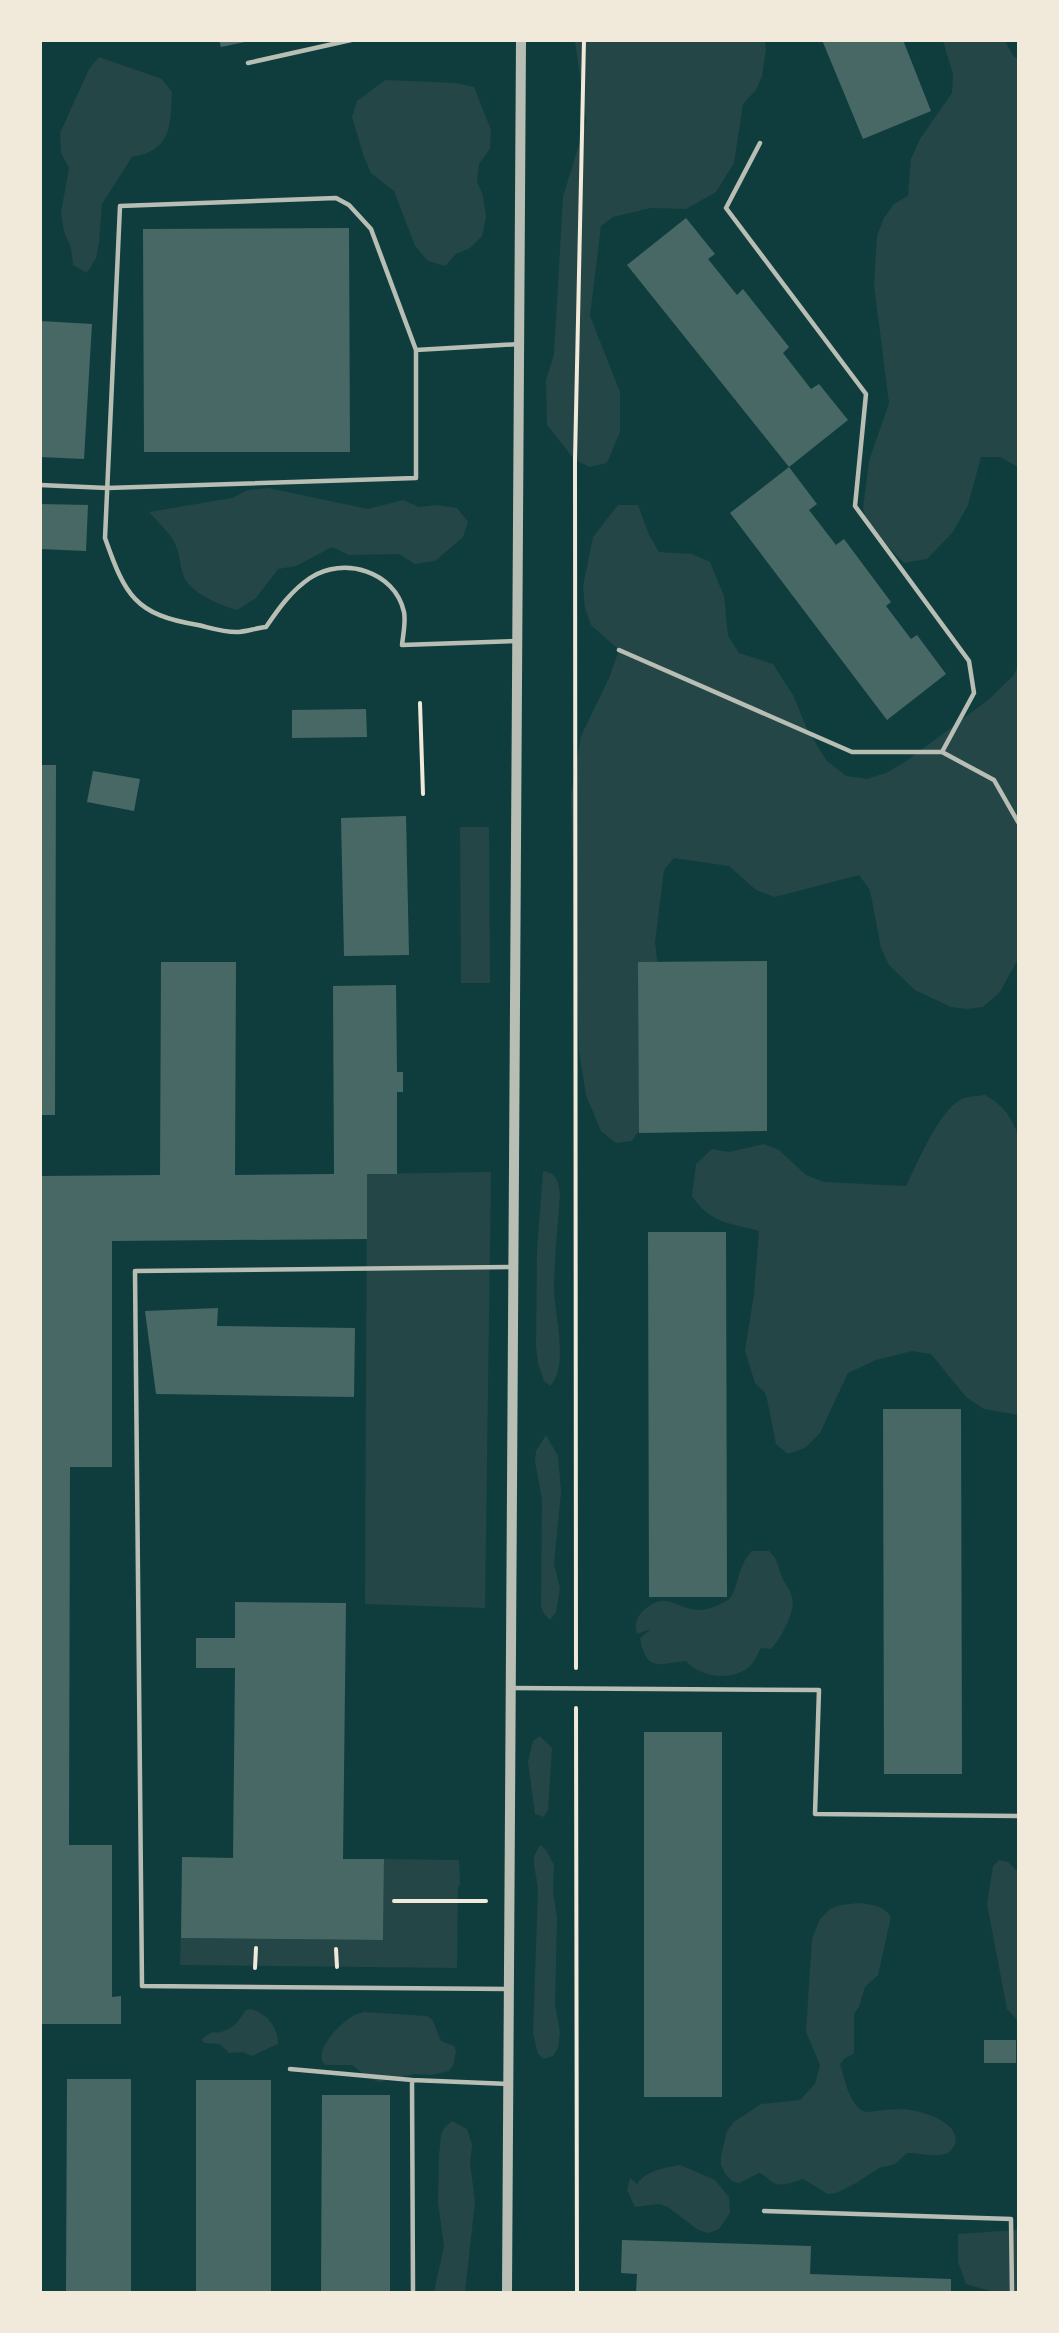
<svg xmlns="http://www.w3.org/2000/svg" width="1059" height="2333" font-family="Raleway,sans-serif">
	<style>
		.green { fill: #244646 }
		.building { fill: #486865 }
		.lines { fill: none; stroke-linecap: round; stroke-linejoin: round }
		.path { stroke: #f1e9da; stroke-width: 4 }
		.service { stroke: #b8beb3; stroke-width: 4.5 }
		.tertiary { stroke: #b8beb3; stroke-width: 10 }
	</style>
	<rect width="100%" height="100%" fill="#0f3d3e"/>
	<path class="green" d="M 575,41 L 765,41 L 766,50 L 762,76 L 756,90 L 743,104 L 734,163 L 716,192 L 686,209 L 651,208 L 613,217 L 601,226 L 590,316 L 620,392 L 620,432 L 607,463 L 590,467 L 575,460 L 547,425 L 546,380 L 554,354 L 563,197 L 586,121 Z
		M 943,41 L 1005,41 L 1014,57 L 1018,58 L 1018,467 L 1000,457 L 981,457 L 968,505 L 953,532 L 927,559 L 904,563 L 868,526 L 863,508 L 869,461 L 889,403 L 874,285 L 877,236 L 884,218 L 894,204 L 908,196 L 911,159 L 920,139 L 952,93 L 953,74 Z
		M 99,57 L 162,79 L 172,92 C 170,127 172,150 132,157 L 102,204 L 99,243 L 96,258 L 87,273 L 73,265 L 71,248 L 64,232 L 61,213 L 69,168 L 61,153 L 60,133 L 89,69 Z
		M 385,80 L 456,83 L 474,87 L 491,130 L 490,149 L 479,164 L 477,181 L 483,196 L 486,217 L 482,236 L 470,248 L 456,254 L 445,266 L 428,261 L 415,246 L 394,191 L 371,173 L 364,157 L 352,117 L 357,101 Z
		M 268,488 L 368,509 L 403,500 L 419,507 L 437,505 L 457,508 L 468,522 L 463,537 L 435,561 L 415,564 L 399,554 L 349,555 L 332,547 L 296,566 L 278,569 L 256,598 L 237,610 C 219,605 186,592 182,571 C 179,559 180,552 173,540 C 167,530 157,521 149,512 L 232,498 L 248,490 Z
		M 618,505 L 638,505 L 649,535 L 659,552 L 692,554 L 710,562 L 724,596 L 728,636 L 739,653 L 773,664 L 793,695 L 808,731 L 827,761 L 846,776 L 867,779 L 886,773 L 905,762 L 988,700 L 1014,675 L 1018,665 L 1018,959 L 1000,992 L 983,1007 L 967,1009 L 951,1007 L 915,990 L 889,965 L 881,948 L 870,890 L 859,875 L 775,897 L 756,890 L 729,866 L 674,858 L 664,870 L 655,942 L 659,978 L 643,1124 L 632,1141 L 616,1143 L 601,1131 L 586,1095 L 579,1051 L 571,795 L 581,736 L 609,678 L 619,650 L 591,625 L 585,608 L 583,586 L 593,537 Z
		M 460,827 L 489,827 L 490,983 L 461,983 Z
		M 985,1095 C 1003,1105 1011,1116 1018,1135 L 1018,1415 L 984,1409 L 966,1397 L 931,1354 L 912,1351 L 876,1360 L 848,1373 L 820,1433 L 805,1448 L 788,1454 L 776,1444 L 766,1394 L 755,1383 L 745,1351 L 754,1294 L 759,1231 C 730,1223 711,1224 692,1196 L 696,1164 L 712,1149 L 729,1152 L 764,1144 L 779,1150 L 806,1175 L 824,1182 L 906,1186 C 917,1164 939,1110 962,1099 C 968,1096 978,1096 985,1095 Z
		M 543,1171 C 557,1173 558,1181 560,1193 C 558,1226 554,1259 554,1291 C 555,1315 569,1368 550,1386 L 544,1381 L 538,1363 L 536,1347 L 537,1251 Z
		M 491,1172 L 485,1608 L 365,1604 L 367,1174 Z
		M 546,1435 L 558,1456 L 561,1492 L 554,1564 L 560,1588 L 556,1612 L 550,1620 L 544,1614 L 541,1606 L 542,1499 L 535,1462 L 536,1451 Z
		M 752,1551 L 769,1551 C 778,1559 777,1564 781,1575 C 784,1583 790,1589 792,1597 C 796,1612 781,1638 771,1649 L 761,1648 C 758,1653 755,1660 751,1665 C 734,1682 701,1678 686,1661 C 662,1663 646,1674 640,1638 L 651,1629 L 637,1634 C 635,1626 635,1620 641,1613 C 665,1589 671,1607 697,1610 C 706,1611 720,1605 728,1600 C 738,1593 737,1565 752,1551 Z
		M 540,1736 L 552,1748 L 548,1810 L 544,1817 L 535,1814 L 528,1762 L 533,1741 Z
		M 540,1845 L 546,1850 L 554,1865 L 553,1891 L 557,1918 L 555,2004 L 560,2032 L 558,2048 L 553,2056 L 544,2059 L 538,2054 L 533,2034 L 538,1889 L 534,1864 L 534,1856 Z
		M 384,1859 L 459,1860 L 460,1884 L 458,1888 L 457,1968 L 180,1965 L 181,1938 L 383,1940 Z
		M 999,1860 L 1008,1862 L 1018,1872 L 1018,2021 L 1007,2009 L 987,1904 L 993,1866 Z
		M 859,1903 C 873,1905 883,1905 891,1917 L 878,1975 L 865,1987 L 859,2007 L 854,2014 L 854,2054 L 845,2058 L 840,2064 C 845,2080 849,2105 865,2112 C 881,2111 900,2107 916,2111 C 931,2115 960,2124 955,2144 C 953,2149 949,2153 945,2154 C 935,2157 918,2153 907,2153 L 895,2164 L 879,2168 L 856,2183 L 836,2193 L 828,2194 L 803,2179 C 793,2182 781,2188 772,2182 C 767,2178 765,2175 759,2173 L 739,2183 L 732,2181 L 726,2175 L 721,2165 L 721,2156 L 727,2131 L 734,2122 L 761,2104 L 800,2100 L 815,2084 L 820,2065 L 806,2032 L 812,1939 L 820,1919 L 830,1909 L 840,1905 Z
		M 250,2009 C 266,2012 278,2027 278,2044 L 252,2056 L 243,2052 L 229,2053 L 220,2044 L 204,2043 L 202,2039 C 216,2028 213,2035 224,2031 C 235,2028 240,2018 246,2010 Z
		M 364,2012 L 427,2016 L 432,2019 L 441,2041 L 454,2046 L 456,2051 L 453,2066 L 449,2071 L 432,2075 L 414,2074 L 379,2082 L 368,2078 L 352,2065 L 325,2065 C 312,2052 339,2025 351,2017 C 354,2015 360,2013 364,2012 Z
		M 452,2121 L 467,2129 L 472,2145 L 470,2163 L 475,2202 L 465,2292 L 434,2292 L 444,2246 L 438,2203 L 439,2157 L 441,2135 L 445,2127 Z
		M 680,2165 L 715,2180 L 729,2197 L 730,2213 L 719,2229 L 709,2233 L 698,2230 L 668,2207 L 659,2204 L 635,2207 L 627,2190 L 630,2178 L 637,2184 C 647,2170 664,2168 680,2165 Z
		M 1018,2225 L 1018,2292 L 994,2292 L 966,2284 L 958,2262 L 958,2234 L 1016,2230 Z"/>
	<path class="building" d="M 219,40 L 245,40 L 245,42 L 221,47 Z
		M 822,40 L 903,40 L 931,111 L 863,139 Z
		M 686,218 L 715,254 L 708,259 L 737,295 L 743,289 L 789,347 L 783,353 L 811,389 L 819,384 L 848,420 L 789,467 L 627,265 Z
		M 349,228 L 350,452 L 144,452 L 143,229 Z
		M 40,321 L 92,324 L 84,459 L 40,457 Z
		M 789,467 L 817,504 L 809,510 L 836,545 L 844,539 L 891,602 L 886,606 L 911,639 L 917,635 L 946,674 L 887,720 L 730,513 Z
		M 40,504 L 88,505 L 86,551 L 40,549 Z
		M 366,709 L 367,737 L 292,738 L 292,710 Z
		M 40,765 L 56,765 L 55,1115 L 40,1115 Z
		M 93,771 L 140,779 L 134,811 L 87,802 Z
		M 406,816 L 409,955 L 344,956 L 341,818 Z
		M 767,961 L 767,1131 L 639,1133 L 638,962 Z
		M 161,962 L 236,962 L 235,1175 L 334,1174 L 333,986 L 396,985 L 397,1072 L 403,1072 L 403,1092 L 397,1092 L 397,1174 L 367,1174 L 367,1239 L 112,1241 L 112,1467 L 70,1467 L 69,1845 L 112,1845 L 112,1997 L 121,1996 L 121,2024 L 40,2024 L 40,1176 L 160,1175 Z
		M 648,1232 L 726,1232 L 727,1597 L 649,1597 Z
		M 218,1308 L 217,1326 L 355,1328 L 354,1397 L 156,1394 L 145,1311 Z
		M 883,1409 L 961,1409 L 962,1774 L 884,1774 Z
		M 235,1602 L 346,1603 L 343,1859 L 384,1859 L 383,1940 L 181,1938 L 182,1857 L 233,1858 L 235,1668 L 196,1668 L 196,1638 L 235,1638 Z
		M 644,1732 L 722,1732 L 722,2097 L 644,2097 Z
		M 984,2040 L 1016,2040 L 1016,2063 L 984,2063 Z
		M 67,2079 L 131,2079 L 131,2292 L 66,2292 Z
		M 196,2080 L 271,2080 L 271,2292 L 196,2292 Z
		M 322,2095 L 390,2095 L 390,2292 L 321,2292 Z
		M 622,2240 L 811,2246 L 810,2274 L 951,2279 L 951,2292 L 636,2292 L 637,2274 L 621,2273 Z"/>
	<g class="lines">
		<path class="path" d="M 420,703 L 423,794
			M 576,1668 L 575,460 L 584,40
			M 576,1708 L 577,2292
			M 394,1901 L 486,1901
			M 336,1949 L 337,1967
			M 255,1968 L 256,1948"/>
		<path class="service" d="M 248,63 L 351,40
			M 760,143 L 726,208 L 866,394 L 855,506 L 969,661 L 974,693 L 942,752
			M 416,350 L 371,229 L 349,205 L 336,198 L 120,206 L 105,538 C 125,595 135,615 198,625 C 211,628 226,633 239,632 C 248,631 257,628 266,627 C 279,608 291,591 310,578 C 343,556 395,571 404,612 C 406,622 403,635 402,645 L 517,641
			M 40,485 L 107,488 L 416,478 L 416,350 L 519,344
			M 619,650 L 852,752 L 942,752 L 994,780 L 1018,822
			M 511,1688 L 819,1690 L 815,1814 L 1018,1816
			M 509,1989 L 142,1986 L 135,1271 L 513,1267
			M 290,2069 L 412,2080 L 413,2292
			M 412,2080 L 509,2084
			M 764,2211 L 1011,2219 L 1012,2292"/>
		<path class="tertiary" d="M 507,2292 L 521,40"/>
	</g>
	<rect width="1059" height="2333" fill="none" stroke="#f1e9da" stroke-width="84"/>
</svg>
